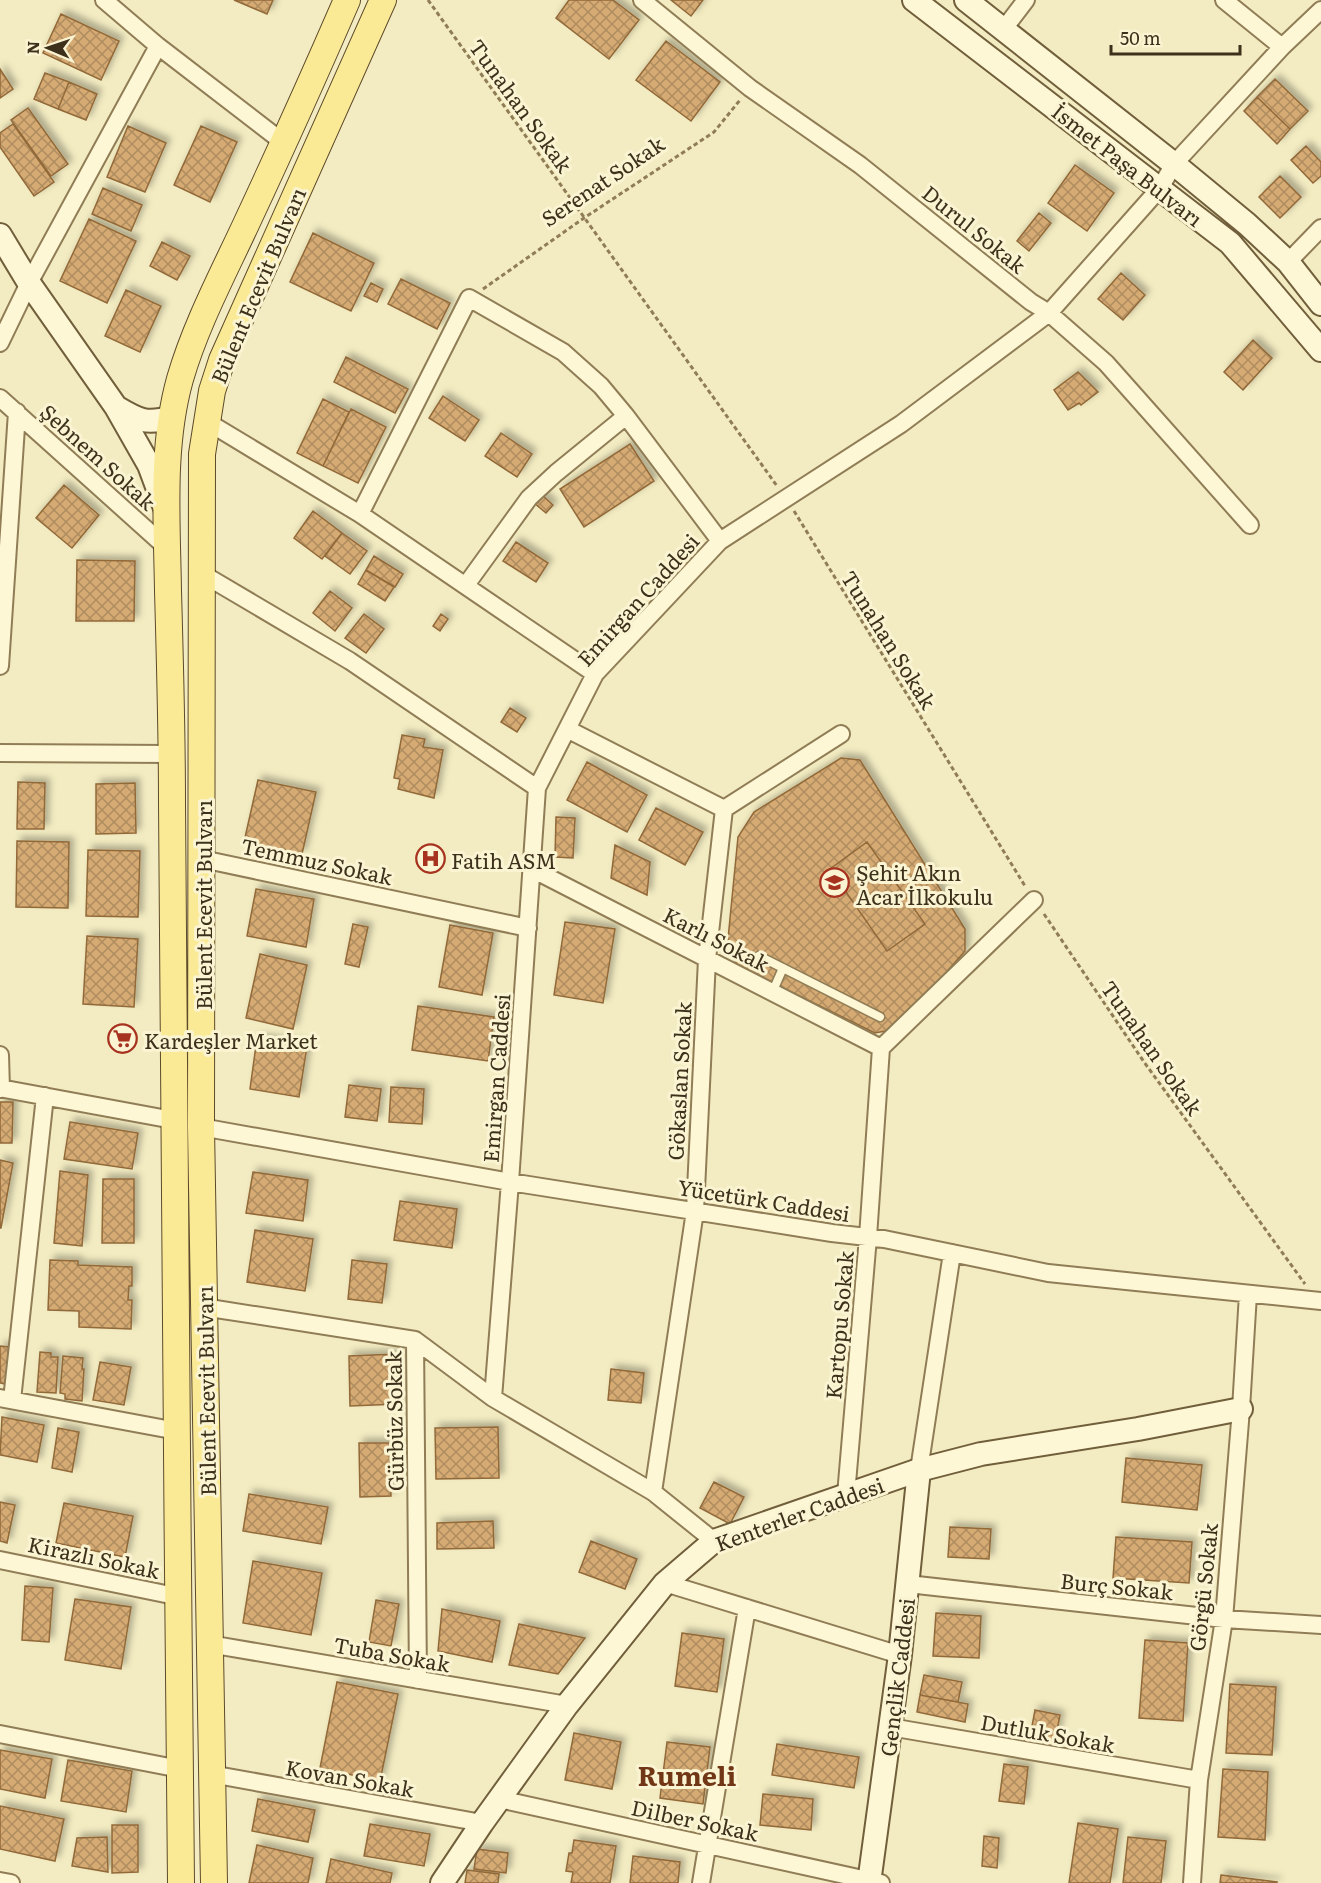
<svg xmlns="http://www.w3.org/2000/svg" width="1321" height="1883" font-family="Literata,serif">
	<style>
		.building { fill: url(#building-cross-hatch); stroke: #926939; stroke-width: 1.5; filter: url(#shadow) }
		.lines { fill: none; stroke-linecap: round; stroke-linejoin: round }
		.lane-casing { stroke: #907d56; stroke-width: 11 }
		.street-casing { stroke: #907d56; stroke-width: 20 }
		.secondary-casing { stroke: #715e3a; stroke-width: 26 }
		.primary-casing { stroke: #5d4a2b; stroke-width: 28 }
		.path { stroke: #907d56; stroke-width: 3; stroke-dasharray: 4.5 3; stroke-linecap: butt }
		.lane { stroke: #fdf7d6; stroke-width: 8 }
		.street { stroke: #fdf7d6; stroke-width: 16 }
		.secondary { stroke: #fdf7d6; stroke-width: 22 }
		.primary { stroke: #fbea95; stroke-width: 26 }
		.labels { text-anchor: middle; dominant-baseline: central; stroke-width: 6; stroke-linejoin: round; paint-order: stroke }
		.street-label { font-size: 21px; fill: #3e311c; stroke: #faf4d2 }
		.poi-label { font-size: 21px; fill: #3e311c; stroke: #faf4d2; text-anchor: start }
		.district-label { font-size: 27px; font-weight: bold; fill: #703616; stroke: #faf4d2 }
	</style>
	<defs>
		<pattern id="building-cross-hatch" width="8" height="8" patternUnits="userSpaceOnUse" patternTransform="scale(1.5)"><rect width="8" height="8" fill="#d6ab73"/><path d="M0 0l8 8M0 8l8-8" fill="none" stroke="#af8c5e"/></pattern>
		<filter id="shadow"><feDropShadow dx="4.5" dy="-4.5" stdDeviation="3" flood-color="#0004"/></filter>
	</defs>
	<rect width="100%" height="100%" fill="#f3ecc2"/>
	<path class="building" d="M 234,0 L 273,0 L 267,14 Z
		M 569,0 L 613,0 L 639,20 L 609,59 L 556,18 Z
		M 671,0 L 703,0 L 691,16 Z
		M 61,14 L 119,41 L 101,80 L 43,53 Z
		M 666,41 L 720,82 L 691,121 L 636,80 Z
		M 0,69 L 13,89 L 0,98 Z
		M 45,73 L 69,82 L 58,109 L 34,99 Z
		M 1275,79 L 1308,111 L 1290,129 L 1257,97 Z
		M 69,82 L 97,94 L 86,120 L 58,109 Z
		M 1257,97 L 1290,129 L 1277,144 L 1244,111 Z
		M 28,108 L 68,164 L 51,176 L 11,120 Z
		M 13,124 L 54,182 L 34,196 L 0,147 L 0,133 Z
		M 128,126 L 166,143 L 145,192 L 107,177 Z
		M 201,126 L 237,142 L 210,202 L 174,185 Z
		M 1306,146 L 1321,162 L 1321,176 L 1313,183 L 1291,160 Z
		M 1075,165 L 1114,193 L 1087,231 L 1048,203 Z
		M 1280,176 L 1301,197 L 1280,218 L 1259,197 Z
		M 103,188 L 142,205 L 131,231 L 92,214 Z
		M 1039,213 L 1051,223 L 1029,251 L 1017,241 Z
		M 89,219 L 136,241 L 107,303 L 60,281 Z
		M 313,233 L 374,263 L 351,311 L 290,282 Z
		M 162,242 L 190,256 L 177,280 L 150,266 Z
		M 1121,273 L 1145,295 L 1123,320 L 1098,299 Z
		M 401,279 L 450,303 L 437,329 L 388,304 Z
		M 371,283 L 383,289 L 377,302 L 364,296 Z
		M 126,290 L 161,306 L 140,352 L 105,336 Z
		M 1253,340 L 1272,358 L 1243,390 L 1224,372 Z
		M 346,357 L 408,389 L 395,413 L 334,382 Z
		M 1078,372 L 1098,392 L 1081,405 L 1079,403 L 1068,410 L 1054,390 Z
		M 443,396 L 479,420 L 465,441 L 429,418 Z
		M 323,399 L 349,412 L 323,466 L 297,453 Z
		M 351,409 L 386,427 L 358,483 L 323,466 Z
		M 501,433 L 532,454 L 517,477 L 485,456 Z
		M 630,444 L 654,481 L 584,527 L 560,489 Z
		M 64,485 L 99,515 L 72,548 L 36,518 Z
		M 541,494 L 553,505 L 546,513 L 534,503 Z
		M 313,511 L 342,533 L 322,559 L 294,538 Z
		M 342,533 L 367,551 L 350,574 L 325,556 Z
		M 516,542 L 548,563 L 536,582 L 503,561 Z
		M 374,556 L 403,574 L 395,587 L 366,570 Z
		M 77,560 L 135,561 L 134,621 L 76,621 Z
		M 366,570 L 394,587 L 385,601 L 358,584 Z
		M 330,591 L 352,608 L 335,631 L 313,613 Z
		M 364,614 L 384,629 L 366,653 L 345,638 Z
		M 441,614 L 448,619 L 440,631 L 433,626 Z
		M 510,708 L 526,718 L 517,732 L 501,722 Z
		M 402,735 L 425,739 L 423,747 L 443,750 L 434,798 L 398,789 L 400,779 L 394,778 Z
		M 841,758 L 860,760 L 965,929 L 965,951 L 896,1029 L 875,1033 L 738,966 L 727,949 L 738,837 L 754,812 Z
		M 587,762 L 647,795 L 627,832 L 567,800 Z
		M 258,780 L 316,792 L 302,854 L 244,842 Z
		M 18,782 L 45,783 L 44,829 L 17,829 Z
		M 135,783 L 136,833 L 96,834 L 96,784 Z
		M 656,808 L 703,832 L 685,865 L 639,840 Z
		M 556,817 L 575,818 L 573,858 L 555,857 Z
		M 17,841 L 69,842 L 68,908 L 16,907 Z
		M 867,842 L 925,924 L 887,951 L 830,869 Z
		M 615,845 L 650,862 L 647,895 L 611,878 Z
		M 88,850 L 140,851 L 138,917 L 86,916 Z
		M 256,889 L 314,899 L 306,947 L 247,936 Z
		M 565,922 L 615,929 L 603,1003 L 554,995 Z
		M 353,924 L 368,927 L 359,967 L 345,964 Z
		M 450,925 L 493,933 L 482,995 L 439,987 Z
		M 87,936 L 138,939 L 134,1007 L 83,1004 Z
		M 260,954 L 307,965 L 293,1029 L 246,1018 Z
		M 418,1006 L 494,1017 L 488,1061 L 412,1050 Z
		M 257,1038 L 307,1046 L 299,1097 L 250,1089 Z
		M 349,1085 L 381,1089 L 377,1121 L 345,1117 Z
		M 391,1087 L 424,1089 L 422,1124 L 389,1122 Z
		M 0,1102 L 13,1102 L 12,1143 L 0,1143 Z
		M 70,1122 L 138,1133 L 132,1169 L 64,1159 Z
		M 0,1160 L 13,1163 L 1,1228 L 0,1228 Z
		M 60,1171 L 88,1175 L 82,1246 L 54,1243 Z
		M 253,1172 L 308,1180 L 303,1221 L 246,1213 Z
		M 103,1179 L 134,1179 L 134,1243 L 102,1243 Z
		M 400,1201 L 457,1209 L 452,1248 L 394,1240 Z
		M 255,1230 L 313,1239 L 305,1291 L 247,1282 Z
		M 50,1260 L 78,1261 L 78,1265 L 132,1267 L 132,1286 L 129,1286 L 128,1300 L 132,1300 L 131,1329 L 79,1327 L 79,1311 L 48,1310 Z
		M 352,1260 L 387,1264 L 382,1303 L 348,1299 Z
		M 0,1346 L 9,1347 L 5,1384 L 0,1383 Z
		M 40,1352 L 51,1353 L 51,1357 L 58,1357 L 56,1393 L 37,1392 Z
		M 396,1354 L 398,1404 L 350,1406 L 349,1356 Z
		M 63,1356 L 83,1358 L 82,1369 L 84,1369 L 82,1401 L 65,1399 L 65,1394 L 60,1393 Z
		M 100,1362 L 131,1367 L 124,1405 L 93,1400 Z
		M 611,1369 L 644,1373 L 641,1403 L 608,1400 Z
		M 2,1417 L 44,1425 L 37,1462 L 0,1455 Z
		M 498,1427 L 499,1478 L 436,1479 L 435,1428 Z
		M 58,1428 L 79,1432 L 72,1472 L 52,1468 Z
		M 359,1443 L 390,1443 L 391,1496 L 360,1497 Z
		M 1126,1458 L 1202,1465 L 1197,1510 L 1122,1502 Z
		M 714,1482 L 744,1497 L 730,1524 L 700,1508 Z
		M 249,1494 L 328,1507 L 321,1544 L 243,1531 Z
		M 0,1502 L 15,1505 L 7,1543 L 0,1541 Z
		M 64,1503 L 133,1516 L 125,1557 L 56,1543 Z
		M 493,1521 L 494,1548 L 437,1549 L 437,1523 Z
		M 950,1527 L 991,1529 L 989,1559 L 948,1557 Z
		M 1116,1537 L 1192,1542 L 1189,1583 L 1113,1578 Z
		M 591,1541 L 637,1559 L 625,1589 L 579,1572 Z
		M 253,1561 L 322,1573 L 311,1635 L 243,1623 Z
		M 25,1586 L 53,1588 L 49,1642 L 22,1640 Z
		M 75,1599 L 131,1607 L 121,1669 L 65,1660 Z
		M 376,1600 L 399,1604 L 391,1646 L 369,1642 Z
		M 442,1609 L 500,1621 L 492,1662 L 438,1651 Z
		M 936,1613 L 981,1616 L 979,1658 L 933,1656 Z
		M 519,1624 L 585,1638 L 558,1674 L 509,1665 Z
		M 682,1633 L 724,1639 L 717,1692 L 675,1686 Z
		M 1145,1640 L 1188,1643 L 1183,1721 L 1139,1718 Z
		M 924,1675 L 962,1682 L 958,1702 L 920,1695 Z
		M 337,1682 L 398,1694 L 380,1781 L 320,1768 Z
		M 1230,1684 L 1276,1687 L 1272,1755 L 1226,1753 Z
		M 920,1695 L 968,1704 L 965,1722 L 917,1712 Z
		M 1035,1710 L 1060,1715 L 1055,1741 L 1030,1737 Z
		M 574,1733 L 621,1742 L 612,1789 L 565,1780 Z
		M 667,1742 L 710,1747 L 703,1804 L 660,1798 Z
		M 777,1744 L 859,1757 L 854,1788 L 772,1775 Z
		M 0,1750 L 52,1759 L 45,1798 L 0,1789 Z
		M 68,1760 L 132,1771 L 126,1812 L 61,1801 Z
		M 1004,1764 L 1028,1767 L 1024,1804 L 999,1801 Z
		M 1223,1769 L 1268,1772 L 1265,1840 L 1218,1837 Z
		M 763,1794 L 813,1799 L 811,1830 L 760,1825 Z
		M 258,1799 L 315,1810 L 308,1842 L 252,1831 Z
		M 0,1806 L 64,1819 L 55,1861 L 0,1849 Z
		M 1078,1823 L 1118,1829 L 1110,1883 L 1069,1883 Z
		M 370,1824 L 430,1834 L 424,1866 L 364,1856 Z
		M 112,1825 L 138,1825 L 138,1872 L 112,1873 Z
		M 984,1836 L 999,1838 L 997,1868 L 982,1866 Z
		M 107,1837 L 108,1872 L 72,1866 L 77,1838 Z
		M 1128,1837 L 1166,1841 L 1161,1883 L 1123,1883 Z
		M 574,1840 L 616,1846 L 610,1883 L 571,1883 L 573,1872 L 566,1871 L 569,1853 L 572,1853 Z
		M 257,1845 L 313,1858 L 308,1883 L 249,1883 Z
		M 477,1849 L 508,1853 L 506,1873 L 474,1869 Z
		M 633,1856 L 680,1862 L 678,1883 L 630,1883 Z
		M 331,1859 L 392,1873 L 390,1883 L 326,1883 Z
		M 467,1870 L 499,1874 L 498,1883 L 465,1883 Z
		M 1221,1875 L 1277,1882 L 1277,1883 L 1220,1883 Z"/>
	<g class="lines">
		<defs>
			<path id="lane" d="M 759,956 L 880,1017
				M 772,993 L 783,968"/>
			<path id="street" d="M 104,0 L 158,46 L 284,143
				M 642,0 L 750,88 L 860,165 L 1031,302 L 1049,313 L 1106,363 L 1250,525
				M 1224,0 L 1282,47
				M 1003,30 L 1026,0
				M 1288,262 L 1321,228
				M 0,343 L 29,283 L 158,46
				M 0,398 L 167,548
				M 626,416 L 720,541
				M 206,421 L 360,514 L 595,674
				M 360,514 L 469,298 L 563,352 L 601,386 L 626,416 L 556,473 L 529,498 L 466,585
				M 201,573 L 350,661 L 537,788
				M 0,666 L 17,412
				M 567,729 L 724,809
				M 0,753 L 172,754
				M 202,859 L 528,928
				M 532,869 L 881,1048
				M 0,1055 L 1,1089
				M 0,1088 L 173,1120
				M 201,1127 L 510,1182 L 832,1233 L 884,1239 L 1048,1273 L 1321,1301
				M 203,1307 L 415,1340 L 418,1680
				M 415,1340 L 493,1398
				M 0,1398 L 177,1431
				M 12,1400 L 45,1096
				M 919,1470 L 952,1253
				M 653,1492 L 695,1211 L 707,959 L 724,809 L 841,734
				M 846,1495 L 868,1237 L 881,1048 L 1034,900
				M 714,1541 L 653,1492 L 493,1398 L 510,1182 L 537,788 L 595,674 L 720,541 L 901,424 L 1049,313 L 1160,188 L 1174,164 L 1282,47 L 1321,10
				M 0,1560 L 180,1597
				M 665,1583 L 900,1655
				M 908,1584 L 1224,1619 L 1321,1625
				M 209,1644 L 567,1705
				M 890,1727 L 1199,1780
				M 0,1734 L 180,1769
				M 211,1774 L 482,1823
				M 499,1799 L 881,1883
				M 0,1881 L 11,1883
				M 701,1883 L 747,1608
				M 1192,1883 L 1199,1780 L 1224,1619 L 1241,1409 L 1248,1294"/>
			<path id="secondary" d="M 914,0 L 1230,243 L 1321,350
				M 966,0 L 1174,164 L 1247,224 L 1288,262 L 1321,304
				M 0,235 L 29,283 L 116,407 L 149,465 L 165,508
				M 116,407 C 138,420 146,425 172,417
				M 442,1883 L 482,1823 L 567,1705 L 665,1583 L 714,1541 L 919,1470 L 981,1454 L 1138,1429 L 1241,1409
				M 869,1883 L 900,1655 L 919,1470"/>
			<path id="primary" d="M 181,1883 C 178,1523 173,1163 172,803 C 172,732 170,661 168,591 C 167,521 161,447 180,379 C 196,324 224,272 248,220 C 282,147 315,74 347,0
				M 214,1883 L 201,1127 L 202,454 L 212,391 L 222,360 L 383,0"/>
		</defs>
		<use href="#lane" class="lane-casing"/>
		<use href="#street" class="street-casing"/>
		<use href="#secondary" class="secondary-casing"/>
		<use href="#primary" class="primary-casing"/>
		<path class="path" d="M 428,0 L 777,486
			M 483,289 L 584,218 L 714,132 L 740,100
			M 794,511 L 1025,886
			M 1044,914 L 1144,1062 L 1305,1284"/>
		<use href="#lane" class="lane"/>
		<use href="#street" class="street"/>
		<use href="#secondary" class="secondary"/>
		<use href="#primary" class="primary"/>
	</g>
	<defs>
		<symbol id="hospital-ring" viewBox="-11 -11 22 22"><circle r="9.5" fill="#faf4d2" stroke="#a6321f" stroke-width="1.5"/><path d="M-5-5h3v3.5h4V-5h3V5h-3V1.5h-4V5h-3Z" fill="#a6321f"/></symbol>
		<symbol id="school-ring" viewBox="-11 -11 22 22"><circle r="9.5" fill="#faf4d2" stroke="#a6321f" stroke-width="1.5"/><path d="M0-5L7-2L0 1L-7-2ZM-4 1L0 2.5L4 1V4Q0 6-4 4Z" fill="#a6321f"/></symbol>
		<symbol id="supermarket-ring" viewBox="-11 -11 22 22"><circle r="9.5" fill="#faf4d2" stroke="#a6321f" stroke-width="1.5"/><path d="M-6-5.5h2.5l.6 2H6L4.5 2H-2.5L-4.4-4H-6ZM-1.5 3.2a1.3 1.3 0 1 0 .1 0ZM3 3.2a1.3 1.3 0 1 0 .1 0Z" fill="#a6321f"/></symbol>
	</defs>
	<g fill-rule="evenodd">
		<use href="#hospital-ring" x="414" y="842" width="33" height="33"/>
		<use href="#school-ring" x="818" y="866" width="33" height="33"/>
		<use href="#supermarket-ring" x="106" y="1022" width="33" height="33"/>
	</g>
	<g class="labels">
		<g class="street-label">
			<text transform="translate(522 105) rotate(54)">Tunahan Sokak</text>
			<text transform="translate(1128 164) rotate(38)">İsmet Paşa Bulvarı</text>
			<text transform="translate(602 180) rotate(-34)">Serenat Sokak</text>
			<text transform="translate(975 228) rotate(39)">Durul Sokak</text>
			<text transform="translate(257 285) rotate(-67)">Bülent Ecevit Bulvarı</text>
			<text transform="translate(99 456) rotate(42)">Şebnem Sokak</text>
			<text transform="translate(637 599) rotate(-48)">Emirgan Caddesi</text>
			<text transform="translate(890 639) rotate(58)">Tunahan Sokak</text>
			<text transform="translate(317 860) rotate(12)">Temmuz Sokak</text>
			<text transform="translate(202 905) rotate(-90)">Bülent Ecevit Bulvarı</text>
			<text transform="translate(717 938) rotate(27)">Karlı Sokak</text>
			<text transform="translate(1153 1047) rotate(55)">Tunahan Sokak</text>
			<text transform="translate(495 1078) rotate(-86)">Emirgan Caddesi</text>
			<text transform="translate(678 1081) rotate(-87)">Gökaslan Sokak</text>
			<text transform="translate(764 1199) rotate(9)">Yücetürk Caddesi</text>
			<text transform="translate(838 1325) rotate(-85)">Kartopu Sokak</text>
			<text transform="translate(205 1391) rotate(-91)">Bülent Ecevit Bulvarı</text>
			<text transform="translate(393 1421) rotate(-91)">Gürbüz Sokak</text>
			<text transform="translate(799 1513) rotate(-20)">Kenterler Caddesi</text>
			<text transform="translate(94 1556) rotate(12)">Kirazlı Sokak</text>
			<text transform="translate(1117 1585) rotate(6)">Burç Sokak</text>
			<text transform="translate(1202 1587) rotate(-84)">Görgü Sokak</text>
			<text transform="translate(392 1653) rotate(10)">Tuba Sokak</text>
			<text transform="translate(896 1677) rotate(-83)">Gençlik Caddesi</text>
			<text transform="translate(1048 1732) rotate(10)">Dutluk Sokak</text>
			<text transform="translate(350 1777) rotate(10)">Kovan Sokak</text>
			<text transform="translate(695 1819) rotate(12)">Dilber Sokak</text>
		</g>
		<g class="poi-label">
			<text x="451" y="859">Fatih ASM</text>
			<text x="856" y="871">Şehit Akın<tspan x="856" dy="24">Acar İlkokulu</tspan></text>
			<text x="144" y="1039">Kardeşler Market</text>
		</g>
		<g class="district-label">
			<text x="687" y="1774">Rumeli</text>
		</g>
	</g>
	<g transform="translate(48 48) rotate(272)" stroke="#faf4d2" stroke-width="4.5" paint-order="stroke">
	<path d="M0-4.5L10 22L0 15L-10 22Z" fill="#3e311c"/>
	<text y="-9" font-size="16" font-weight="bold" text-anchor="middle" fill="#3e311c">N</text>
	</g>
	<path d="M1111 45v9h129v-9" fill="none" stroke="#3e311c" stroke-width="3"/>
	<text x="1120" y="45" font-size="18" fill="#3e311c" stroke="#faf4d2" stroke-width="4.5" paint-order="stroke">50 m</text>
</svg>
